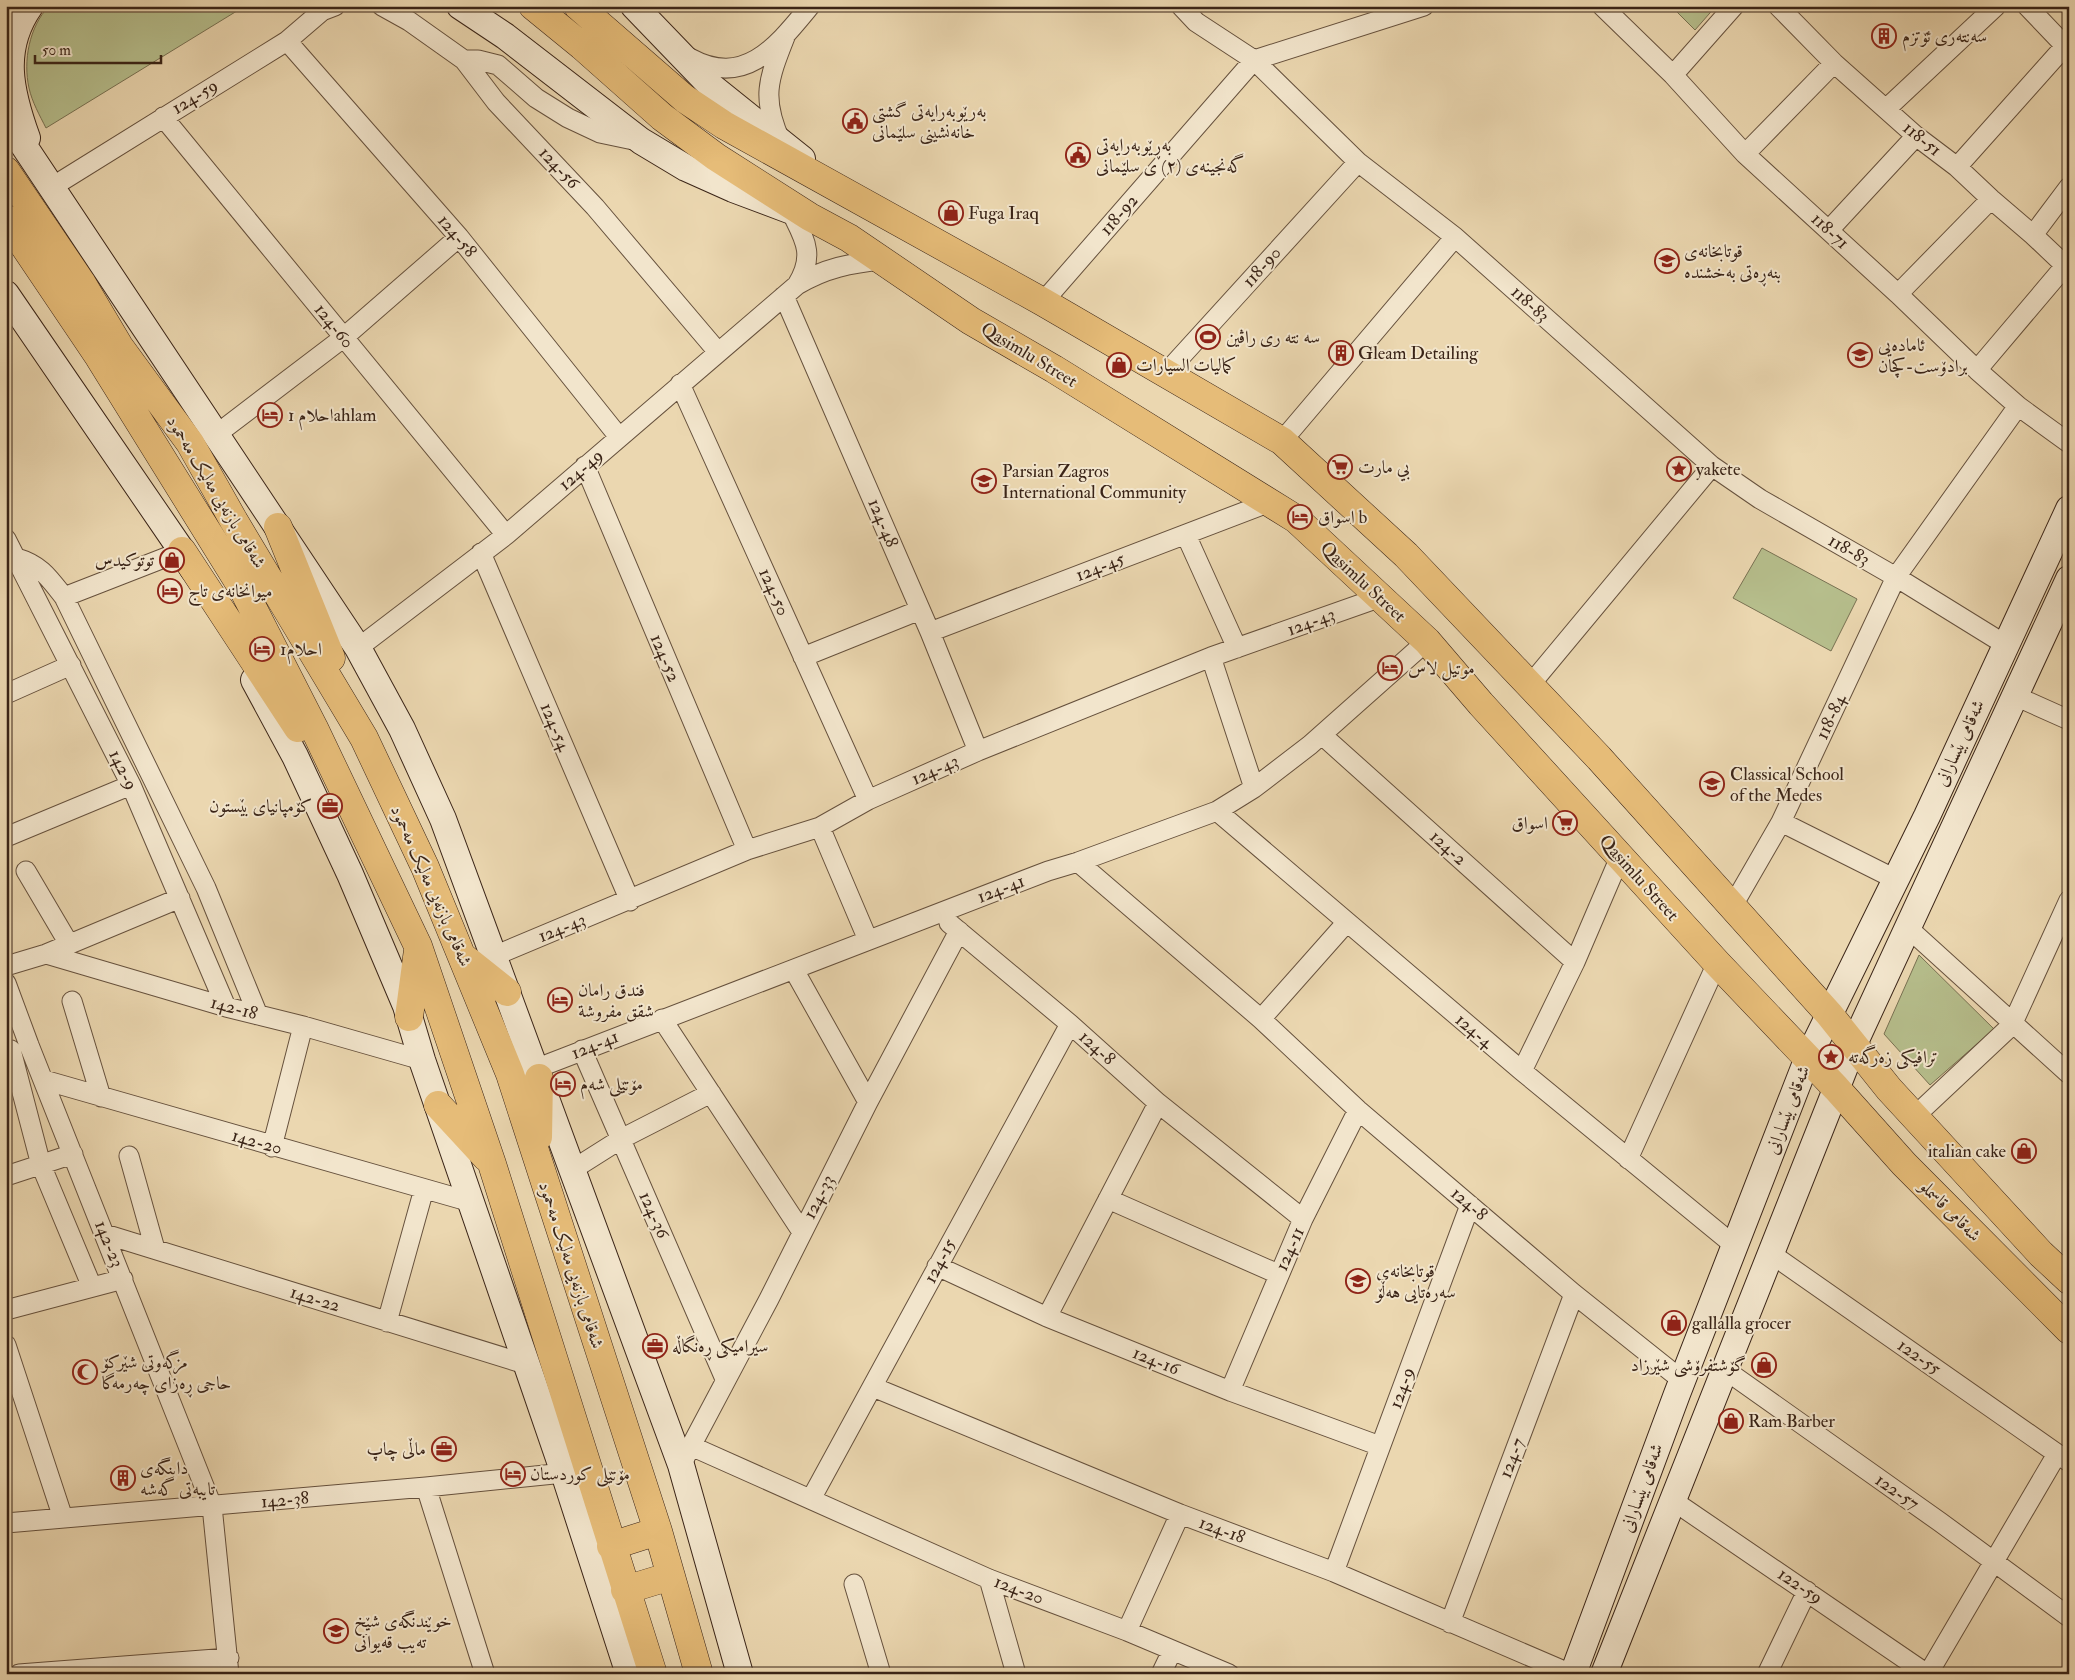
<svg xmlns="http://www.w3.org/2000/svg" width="2075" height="1680" font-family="'IM FELL Double Pica',Amiri,serif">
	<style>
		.garden { fill: #b6be8c; stroke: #787152 }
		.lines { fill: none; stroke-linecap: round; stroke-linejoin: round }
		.minor-casing { stroke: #66513d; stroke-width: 21 }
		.secondary-casing { stroke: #3a2417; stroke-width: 28 }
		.primary-casing { stroke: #3a2417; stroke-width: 29 }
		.trunk-casing { stroke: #3a2417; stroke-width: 29 }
		.minor { stroke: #f2e5cc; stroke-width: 19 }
		.secondary { stroke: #f2e5cc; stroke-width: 26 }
		.primary { stroke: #e6bc78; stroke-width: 28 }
		.trunk { stroke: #e6bc78; stroke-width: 28 }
		.labels { text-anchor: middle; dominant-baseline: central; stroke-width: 4; stroke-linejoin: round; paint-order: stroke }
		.poi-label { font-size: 18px; fill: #3a2417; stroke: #f2e5cc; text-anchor: start }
		.street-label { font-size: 18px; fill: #3a2417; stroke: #f2e5cc }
	</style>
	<rect width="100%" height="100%" fill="#ebd7b0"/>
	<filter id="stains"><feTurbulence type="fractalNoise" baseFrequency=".004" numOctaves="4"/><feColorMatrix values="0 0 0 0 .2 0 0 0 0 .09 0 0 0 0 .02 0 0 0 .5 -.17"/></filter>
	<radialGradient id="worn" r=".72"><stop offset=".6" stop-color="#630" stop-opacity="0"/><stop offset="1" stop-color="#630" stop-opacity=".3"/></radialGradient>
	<path class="garden" d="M 49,6 L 245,6 L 46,128 C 40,116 32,102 29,88 C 23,61 29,27 49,6 Z
		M 1671,6 L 1716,6 L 1695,30 Z
		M 1762,548 L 1857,599 L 1831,651 L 1733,598 Z
		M 1919,955 L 1994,1029 L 1930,1085 L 1884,1034 Z"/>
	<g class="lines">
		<defs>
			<path id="minor" d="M 382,6 L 409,21 L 464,60 L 496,102 L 595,207 L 718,352
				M 1181,6 L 1196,22 L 1254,60 L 1358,162 L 1455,237 L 1712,466 L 1760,499 L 1896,577 L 2006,645
				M 1602,6 L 1673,75 L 1745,154 L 1898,294 L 1977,370 L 2018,406 L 2069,443
				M 1778,6 L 1834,63 L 1916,136 L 1957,167 L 1991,199 L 2033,235 L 2069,269
				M 2027,6 L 2069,50
				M 287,41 L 459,237 L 619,437
				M 690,58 C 745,88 777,46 810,6
				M 464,60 L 478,60 L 498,65 L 536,98 L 568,118 L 600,133 L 638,141
				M 1673,75 L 1734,6
				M 1886,109 L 1996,6
				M 163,117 L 506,535
				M 781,142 C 761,98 768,80 785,37
				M 1745,154 L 1834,63
				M 1957,167 L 2065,46
				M 52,187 L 287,41 L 322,11 L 335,6
				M 787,203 C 801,235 818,251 797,285
				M 1829,230 L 1916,136
				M 2033,235 L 2069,187
				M 1898,294 L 1991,199
				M 784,296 L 930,632 L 978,751
				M 1043,302 L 1254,60 L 1424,6
				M 1977,370 L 2065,266
				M 1166,373 L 1358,162
				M 680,384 L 868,800
				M 217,434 L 343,338 L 459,237
				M 1282,441 L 1455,237
				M 585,466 L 747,850
				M 1186,535 L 1237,648
				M 6,539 L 131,785 L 226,1007
				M 481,553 L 630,901
				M 6,563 L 17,558 C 41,565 49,578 64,597 L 206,888 L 258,1015
				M 64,597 L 182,551
				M 930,632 L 1270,502
				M 358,648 L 506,535 L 797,285 C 825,268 851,263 883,260
				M 803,657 L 920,610
				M 1211,657 L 1254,788
				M 1530,685 L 1712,466
				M 6,694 L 71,665
				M 2013,695 L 2069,720
				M 1322,735 L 1575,962
				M 1217,811 L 1522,1071 L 1735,1246
				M 1781,822 L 1895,879
				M 820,827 L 868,940
				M 6,837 L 131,785
				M 1078,862 L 1261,1019 L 1358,1110 L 1574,1294 L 1683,1381
				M 26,871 L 69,944
				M 1732,907 L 1781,822 L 1896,577 L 2018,406
				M 949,923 L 1070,1024 L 1158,1103 L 1303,1219
				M 1907,927 L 2069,1074
				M 46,954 L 226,1007 L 303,1026 L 422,1060
				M 494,956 L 747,850 L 820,827 L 868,800 L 978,751 L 1211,657 L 1381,597
				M 6,966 L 46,954 L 180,898
				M 794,970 L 868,1102
				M 6,983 L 29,1045 L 212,1506 L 229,1674
				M 72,1001 L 101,1097
				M 662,1019 L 802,1232
				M 1261,1019 L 1347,922
				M 11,1050 L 41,1165 L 92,1287
				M 582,1050 L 725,1379
				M 535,1069 L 1048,871 L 1078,862 L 1217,811 L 1254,788 L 1310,745 L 1427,641
				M 1522,1071 L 1575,962 L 1620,857
				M 44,1080 L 471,1202
				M 1915,1116 L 2012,1025 L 2069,900
				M 272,1147 L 303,1026
				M 129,1156 L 155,1249
				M 1628,1159 L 1717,963
				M 572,1170 L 621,1139 L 711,1093
				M 6,1176 L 73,1154
				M 1108,1199 L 1278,1274
				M 105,1234 L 525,1364
				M 1770,1253 L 2069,1462
				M 937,1266 L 1047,1317 L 1230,1391 L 1380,1446
				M 6,1310 L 123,1279
				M 1047,1317 L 1158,1103
				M 387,1322 L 424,1189
				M 6,1345 L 63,1518
				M 1724,1369 L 1940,1522 L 2069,1617
				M 873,1387 L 1180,1514 L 1334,1572 L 1571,1674
				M 1230,1391 L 1303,1219 L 1358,1110
				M 691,1446 L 989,1579 L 1127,1631 L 1229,1674
				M 681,1465 L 769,1299 L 868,1102 L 959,931
				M 426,1487 L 485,1674
				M 811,1499 L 1070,1024
				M 1672,1500 L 1927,1674
				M 6,1523 L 426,1487 L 564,1473
				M 1334,1572 L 1470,1205
				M 989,1579 L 1016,1674
				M 854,1584 L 881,1674
				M 1450,1623 L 1574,1294
				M 1127,1631 L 1180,1514
				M 19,1674 L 229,1658
				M 1161,1674 L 1172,1651
				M 1767,1674 L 1807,1591
				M 1928,1674 L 2057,1454"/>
			<path id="secondary" d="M 460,6 L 505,36 L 641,141 L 686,168 L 733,189 L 789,210
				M 634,6 L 712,87 L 802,159
				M 6,119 L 358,648 L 402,729 L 443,819 L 681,1465 L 740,1674
				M 27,138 C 10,91 0,49 30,6
				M 6,294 L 182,551 L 193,569
				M 254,680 L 295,756 L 350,874 L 406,1006 L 422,1060 L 564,1473 L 629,1674
				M 1573,1674 L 1677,1394 L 1807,1060 L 1927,816 L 2069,509
				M 1604,1674 L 1854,1044 L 2069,579"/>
			<path id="primary" d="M 533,6 L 582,46 L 662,117 L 716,157 L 810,217 L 849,238 L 971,321 L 1054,369 L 1296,519 L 1427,641 L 1481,704 L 1717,963 L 1836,1088 L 1904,1164 L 2069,1330
				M 578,6 L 685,99 L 724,125 L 1043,302 L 1282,441 L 1406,555 L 1599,758 L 1829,1014 L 1889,1089 L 2041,1254 L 2069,1280"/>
			<path id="trunk" d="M 6,171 L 81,282 L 119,346 L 190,443 L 234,521 L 364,738 L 425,867 L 510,1074 L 658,1531 L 699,1674
				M 6,219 L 99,357 L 243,589 L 314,728 L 418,946 L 492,1164 L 653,1674
				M 278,527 L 331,658
				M 182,551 L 298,728
				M 463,957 L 507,992
				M 409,1017 L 418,950
				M 438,1105 L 486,1157
				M 538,1137 L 539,1078
				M 611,1546 L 658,1531
				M 625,1590 L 671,1576"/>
		</defs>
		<use href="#minor" class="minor-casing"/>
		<use href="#secondary" class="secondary-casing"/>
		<use href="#primary" class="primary-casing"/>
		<use href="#trunk" class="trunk-casing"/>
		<use href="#minor" class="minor"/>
		<use href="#secondary" class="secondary"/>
		<use href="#primary" class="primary"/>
		<use href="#trunk" class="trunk"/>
	</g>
	<defs>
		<symbol id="building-ring" viewBox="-11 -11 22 22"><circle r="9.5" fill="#f2e5cc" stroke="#8f2418" stroke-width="1.5"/><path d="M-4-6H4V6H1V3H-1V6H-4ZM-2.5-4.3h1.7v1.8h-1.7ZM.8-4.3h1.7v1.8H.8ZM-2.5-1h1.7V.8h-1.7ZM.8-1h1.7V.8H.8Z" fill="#8f2418"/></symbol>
		<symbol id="civic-ring" viewBox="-11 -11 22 22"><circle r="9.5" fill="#f2e5cc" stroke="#8f2418" stroke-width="1.5"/><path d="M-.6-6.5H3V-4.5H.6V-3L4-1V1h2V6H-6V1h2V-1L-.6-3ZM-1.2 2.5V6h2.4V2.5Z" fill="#8f2418"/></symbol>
		<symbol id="shop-ring" viewBox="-11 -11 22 22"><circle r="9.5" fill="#f2e5cc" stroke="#8f2418" stroke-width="1.5"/><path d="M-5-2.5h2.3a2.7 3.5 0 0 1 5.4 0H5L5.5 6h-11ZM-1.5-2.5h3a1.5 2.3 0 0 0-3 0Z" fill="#8f2418"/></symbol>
		<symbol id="school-ring" viewBox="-11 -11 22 22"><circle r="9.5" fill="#f2e5cc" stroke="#8f2418" stroke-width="1.5"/><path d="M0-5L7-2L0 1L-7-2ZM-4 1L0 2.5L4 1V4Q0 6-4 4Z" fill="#8f2418"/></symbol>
		<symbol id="stadium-ring" viewBox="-11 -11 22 22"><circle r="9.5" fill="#f2e5cc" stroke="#8f2418" stroke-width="1.5"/><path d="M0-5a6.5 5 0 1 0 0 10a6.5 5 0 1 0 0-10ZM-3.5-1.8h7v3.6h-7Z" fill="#8f2418"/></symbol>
		<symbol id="hotel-ring" viewBox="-11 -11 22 22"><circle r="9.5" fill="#f2e5cc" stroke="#8f2418" stroke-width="1.5"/><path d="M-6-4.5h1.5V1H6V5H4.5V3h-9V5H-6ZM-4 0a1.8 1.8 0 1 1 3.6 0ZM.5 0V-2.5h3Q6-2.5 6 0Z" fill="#8f2418"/></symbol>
		<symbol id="supermarket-ring" viewBox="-11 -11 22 22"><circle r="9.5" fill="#f2e5cc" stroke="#8f2418" stroke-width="1.5"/><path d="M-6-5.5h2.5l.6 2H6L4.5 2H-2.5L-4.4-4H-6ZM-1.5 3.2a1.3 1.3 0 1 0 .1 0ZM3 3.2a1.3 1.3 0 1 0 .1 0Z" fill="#8f2418"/></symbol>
		<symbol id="sight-ring" viewBox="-11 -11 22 22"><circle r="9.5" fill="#f2e5cc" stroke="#8f2418" stroke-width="1.5"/><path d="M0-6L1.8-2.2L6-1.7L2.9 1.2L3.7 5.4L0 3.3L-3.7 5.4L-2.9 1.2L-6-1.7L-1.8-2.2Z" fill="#8f2418"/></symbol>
		<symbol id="office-ring" viewBox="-11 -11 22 22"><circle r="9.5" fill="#f2e5cc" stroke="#8f2418" stroke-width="1.5"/><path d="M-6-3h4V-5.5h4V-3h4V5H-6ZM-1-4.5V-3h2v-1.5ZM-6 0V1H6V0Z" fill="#8f2418"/></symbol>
		<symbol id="mosque-ring" viewBox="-11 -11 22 22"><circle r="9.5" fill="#f2e5cc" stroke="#8f2418" stroke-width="1.5"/><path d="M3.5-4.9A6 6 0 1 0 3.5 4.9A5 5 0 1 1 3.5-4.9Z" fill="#8f2418"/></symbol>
	</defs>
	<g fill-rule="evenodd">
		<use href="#building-ring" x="1870" y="22" width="28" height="28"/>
		<use href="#civic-ring" x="841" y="107" width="28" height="28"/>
		<use href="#civic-ring" x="1064" y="141" width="28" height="28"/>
		<use href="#shop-ring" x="937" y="199" width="28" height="28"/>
		<use href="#school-ring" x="1653" y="247" width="28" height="28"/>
		<use href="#stadium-ring" x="1194" y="323" width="28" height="28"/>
		<use href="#building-ring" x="1327" y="339" width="28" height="28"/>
		<use href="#school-ring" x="1846" y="341" width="28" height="28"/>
		<use href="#shop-ring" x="1105" y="351" width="28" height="28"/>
		<use href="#hotel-ring" x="256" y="401" width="28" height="28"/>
		<use href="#supermarket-ring" x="1326" y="453" width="28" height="28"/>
		<use href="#sight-ring" x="1665" y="455" width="28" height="28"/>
		<use href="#school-ring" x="970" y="467" width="28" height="28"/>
		<use href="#hotel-ring" x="1286" y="503" width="28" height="28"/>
		<use href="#shop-ring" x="158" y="546" width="28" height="28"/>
		<use href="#hotel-ring" x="156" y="577" width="28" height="28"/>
		<use href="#hotel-ring" x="248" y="635" width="28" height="28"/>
		<use href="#hotel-ring" x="1376" y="654" width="28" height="28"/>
		<use href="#school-ring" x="1698" y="770" width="28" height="28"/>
		<use href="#office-ring" x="316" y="792" width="28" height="28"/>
		<use href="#supermarket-ring" x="1551" y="809" width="28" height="28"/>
		<use href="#hotel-ring" x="546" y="986" width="28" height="28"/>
		<use href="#sight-ring" x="1817" y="1043" width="28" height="28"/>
		<use href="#hotel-ring" x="549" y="1070" width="28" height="28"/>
		<use href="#shop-ring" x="2010" y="1137" width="28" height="28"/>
		<use href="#school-ring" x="1344" y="1267" width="28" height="28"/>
		<use href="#shop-ring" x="1660" y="1309" width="28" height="28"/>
		<use href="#office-ring" x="641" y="1332" width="28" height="28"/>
		<use href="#shop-ring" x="1750" y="1351" width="28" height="28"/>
		<use href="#mosque-ring" x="71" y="1358" width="28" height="28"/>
		<use href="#shop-ring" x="1717" y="1407" width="28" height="28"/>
		<use href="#office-ring" x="430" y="1435" width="28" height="28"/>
		<use href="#hotel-ring" x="499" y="1460" width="28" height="28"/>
		<use href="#building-ring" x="109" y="1464" width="28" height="28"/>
		<use href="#school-ring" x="322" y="1617" width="28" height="28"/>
	</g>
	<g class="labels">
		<g class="poi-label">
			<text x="1902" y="36">سەنتەری ئۆتزم</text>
			<text x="872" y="111">بەرێوبەرایەتی گشتی<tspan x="872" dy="21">خانەنشینی سلێمانی</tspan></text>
			<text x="1096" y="145">بەڕێوبەرایەتی<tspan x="1096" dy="21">گەنجینەی (۲) ی سلێمانی</tspan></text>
			<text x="968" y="213">Fuga Iraq</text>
			<text x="1684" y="251">قوتابخانەی<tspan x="1684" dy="21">بنەڕەتی بەخشندە</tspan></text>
			<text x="1226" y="337">سه نته رى راڤين</text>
			<text x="1878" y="345">ئامادەیی<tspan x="1878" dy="21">برادۆست-کچان</tspan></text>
			<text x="1358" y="353">Gleam Detailing</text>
			<text x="1136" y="365">كماليات السيارات</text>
			<text x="288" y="415">احلام 1ahlam</text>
			<text x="1358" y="467">بي مارت</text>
			<text x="1696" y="469">yakete</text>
			<text x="1002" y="471">Parsian Zagros<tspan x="1002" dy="21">International Community</tspan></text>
			<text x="1318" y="517">اسواق b</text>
			<text x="154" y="560" text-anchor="end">توتوكيدس</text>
			<text x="188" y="591">میوانخانەی تاج</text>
			<text x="280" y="649">احلام1</text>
			<text x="1408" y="668">موتيل لاس</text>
			<text x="1730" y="774">Classical School<tspan x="1730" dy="21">of the Medes</tspan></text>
			<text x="312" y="806" text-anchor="end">کۆمپانیای بێستون</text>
			<text x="1548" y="823" text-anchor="end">اسواق</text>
			<text x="578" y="990">فندق رامان<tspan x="578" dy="21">شقق مفروشة</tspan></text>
			<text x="1848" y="1057">ترافیکی زەرگەتە</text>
			<text x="580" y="1084">مۆتێلی شەم</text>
			<text x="2006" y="1151" text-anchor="end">italian cake</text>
			<text x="1376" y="1271">قوتابخانەی<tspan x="1376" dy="21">سەرەتایی هەڵۆ</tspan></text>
			<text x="1692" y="1323">gallalla grocer</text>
			<text x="672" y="1346">سیرامیکی ڕەنگاڵە</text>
			<text x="102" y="1362">مزگەوتی شێرکۆ<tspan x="102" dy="21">حاجی ڕەزای چەرمەگا</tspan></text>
			<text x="1746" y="1365" text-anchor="end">گۆشتفرۆشی شێرزاد</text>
			<text x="1748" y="1421">Ram Barber</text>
			<text x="426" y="1449" text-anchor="end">ماڵی چاپ</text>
			<text x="140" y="1468">داینگەی<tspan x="140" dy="21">تایبەتی گەشە</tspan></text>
			<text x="530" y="1474">مۆتێلی کوردستان</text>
			<text x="354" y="1621">خوێندنگەی شێخ<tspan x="354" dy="21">تەیب قەیوانی</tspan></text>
		</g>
		<g class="street-label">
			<text transform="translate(195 97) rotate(-31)">124-59</text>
			<text transform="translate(1922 139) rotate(39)">118-51</text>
			<text transform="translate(559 168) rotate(47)">124-56</text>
			<text transform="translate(1119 215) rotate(-49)">118-92</text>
			<text transform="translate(1830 231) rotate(43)">118-71</text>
			<text transform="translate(457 236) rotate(50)">124-58</text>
			<text transform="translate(1262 267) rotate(-48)">118-90</text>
			<text transform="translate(1530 304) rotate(42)">118-83</text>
			<text transform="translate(334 326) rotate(51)">124-60</text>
			<text transform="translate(1029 355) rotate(31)">Qasimlu Street</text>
			<text transform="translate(581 470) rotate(-41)">124-49</text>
			<text transform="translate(216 492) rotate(59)">شەقامی بازنەیی مەلیک مەحمود</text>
			<text transform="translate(883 523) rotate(67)">124-48</text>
			<text transform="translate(1849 550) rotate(30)">118-83</text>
			<text transform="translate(1100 567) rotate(-21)">124-45</text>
			<text transform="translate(1363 582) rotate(43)">Qasimlu Street</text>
			<text transform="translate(774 592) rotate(66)">124-50</text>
			<text transform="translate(1311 622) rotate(-20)">124-43</text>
			<text transform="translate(665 658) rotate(67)">124-52</text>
			<text transform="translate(1831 717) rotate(-65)">118-84</text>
			<text transform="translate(555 727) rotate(67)">124-54</text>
			<text transform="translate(1960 743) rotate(-65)">شەقامی بێسارانی</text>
			<text transform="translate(123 770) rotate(64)">142-9</text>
			<text transform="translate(935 770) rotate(-24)">124-43</text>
			<text transform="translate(1448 848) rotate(42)">124-2</text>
			<text transform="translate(1639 878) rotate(48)">Qasimlu Street</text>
			<text transform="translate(431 886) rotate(66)">شەقامی بازنەیی مەلیک مەحمود</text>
			<text transform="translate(1001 889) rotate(-21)">124-41</text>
			<text transform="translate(562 928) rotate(-22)">124-43</text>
			<text transform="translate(234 1008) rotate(15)">142-18</text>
			<text transform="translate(1474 1031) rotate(40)">124-4</text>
			<text transform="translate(595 1045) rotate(-22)">124-41</text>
			<text transform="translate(1097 1048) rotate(42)">124-8</text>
			<text transform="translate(1788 1110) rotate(-69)">شەقامی بێسارانی</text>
			<text transform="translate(257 1142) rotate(16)">142-20</text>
			<text transform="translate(819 1197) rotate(-63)">124-33</text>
			<text transform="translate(1469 1204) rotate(40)">124-8</text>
			<text transform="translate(1950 1211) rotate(45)">شەقامی قاسملو</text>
			<text transform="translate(654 1215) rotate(66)">124-36</text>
			<text transform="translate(109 1244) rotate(68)">142-23</text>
			<text transform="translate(1290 1249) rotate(-66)">124-11</text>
			<text transform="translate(940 1261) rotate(-62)">124-15</text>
			<text transform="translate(571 1265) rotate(72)">شەقامی بازنەیی مەلیک مەحمود</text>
			<text transform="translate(315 1299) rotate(17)">142-22</text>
			<text transform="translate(1919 1357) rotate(35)">122-55</text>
			<text transform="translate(1156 1361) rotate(22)">124-16</text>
			<text transform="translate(1402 1388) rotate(-70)">124-9</text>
			<text transform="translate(1512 1458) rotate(-69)">124-7</text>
			<text transform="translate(1642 1488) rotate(-70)">شەقامی بێسارانی</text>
			<text transform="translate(1897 1492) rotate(35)">122-57</text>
			<text transform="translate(285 1500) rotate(-5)">142-38</text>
			<text transform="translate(1222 1530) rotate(20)">124-18</text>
			<text transform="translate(1800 1586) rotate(34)">122-59</text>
			<text transform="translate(1019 1590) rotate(21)">124-20</text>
		</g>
	</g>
	<rect width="2075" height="1680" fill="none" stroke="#ebd7b0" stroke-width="25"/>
	<rect x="8" y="8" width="2060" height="1665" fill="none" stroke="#3a2417" stroke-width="2.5"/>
	<rect x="12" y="12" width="2050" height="1655" fill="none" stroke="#3a2417"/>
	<path d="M35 55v8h126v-8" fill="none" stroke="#3a2417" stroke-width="2.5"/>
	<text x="42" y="55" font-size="15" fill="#3a2417" stroke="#f2e5cc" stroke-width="4" paint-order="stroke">50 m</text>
	<rect width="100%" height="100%" filter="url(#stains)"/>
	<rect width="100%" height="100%" fill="url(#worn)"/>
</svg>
